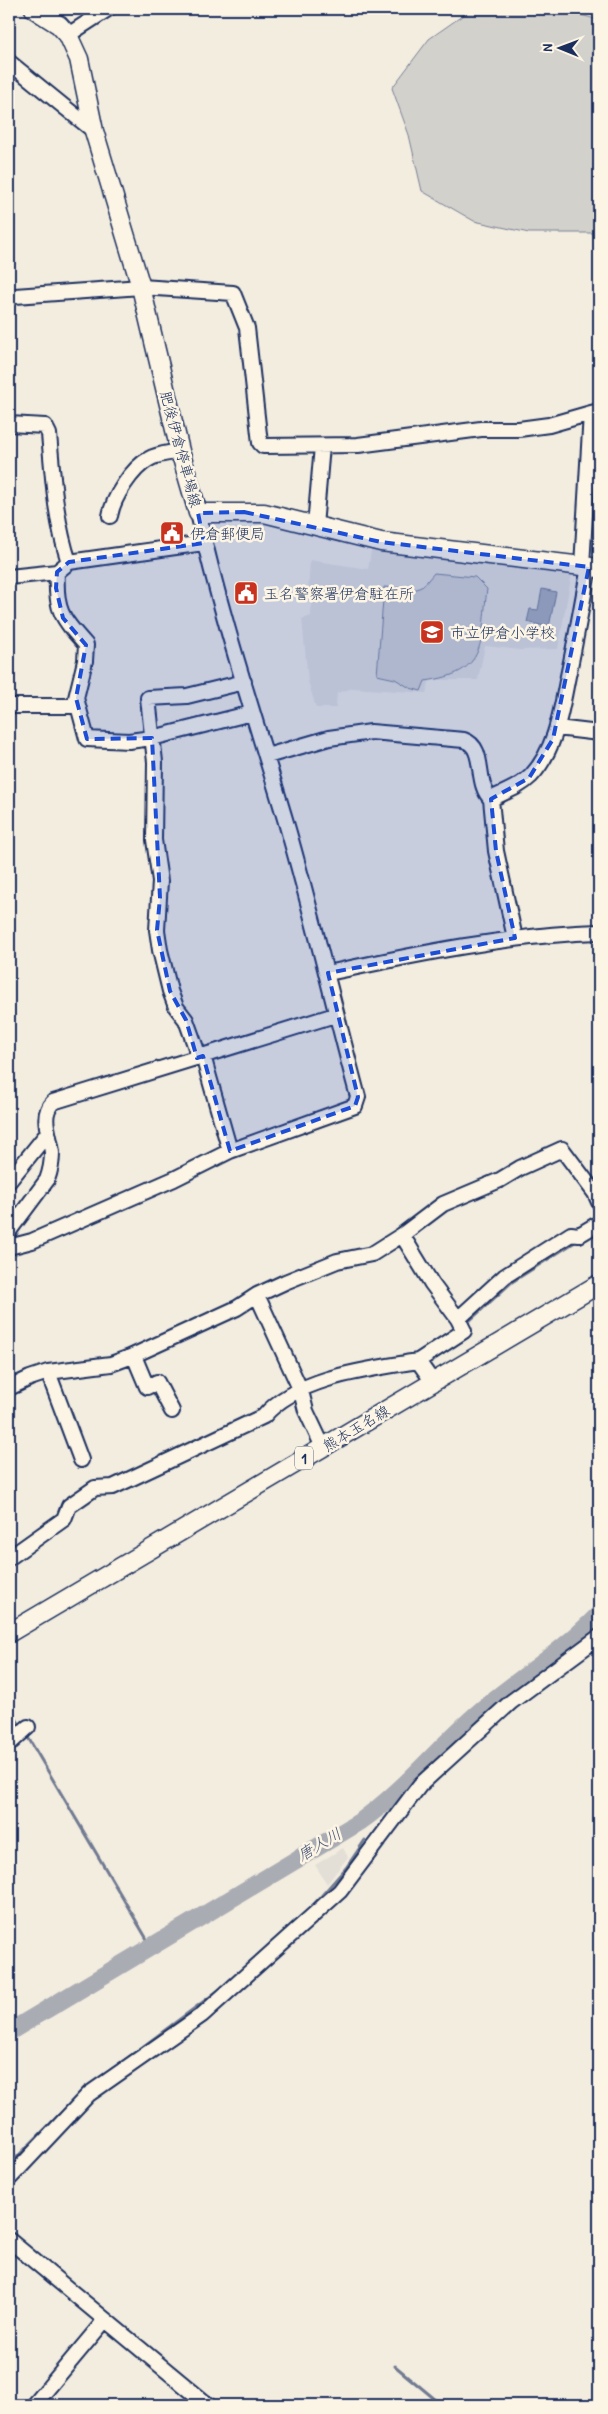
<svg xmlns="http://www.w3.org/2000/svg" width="608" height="2414" font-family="'Patrick Hand','Klee One',sans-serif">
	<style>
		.built { fill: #e3dfd6 }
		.green { fill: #d3d1cc; stroke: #778095 }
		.water { fill: #a9acb3; stroke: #707a91 }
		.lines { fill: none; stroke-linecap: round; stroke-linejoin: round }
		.stream { stroke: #707a91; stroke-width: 3 }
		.river { stroke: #a9acb3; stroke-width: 18 }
		.minor-casing { stroke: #1b2f5e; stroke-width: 18 }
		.major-casing { stroke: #1b2f5e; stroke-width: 21 }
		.minor { stroke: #fcf5e5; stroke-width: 14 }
		.major { stroke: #fcf5e5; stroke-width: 18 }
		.marked { fill: #1d4ed8; fill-opacity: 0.2; stroke: #1d4ed8; stroke-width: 4; stroke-dasharray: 10 6; stroke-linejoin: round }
		.labels { text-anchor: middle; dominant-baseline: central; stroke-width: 5; stroke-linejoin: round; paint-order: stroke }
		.shield { fill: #fcf5e5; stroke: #5e6a86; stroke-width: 1 }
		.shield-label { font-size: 14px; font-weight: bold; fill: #1b2f5e }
		.street-label { font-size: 15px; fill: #1b2f5e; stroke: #fcf5e5 }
		.poi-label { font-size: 15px; fill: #1b2f5e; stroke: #fcf5e5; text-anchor: start }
		.water-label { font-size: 16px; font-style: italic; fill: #465478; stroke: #fcf5e5 }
	</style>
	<rect width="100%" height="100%" fill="#f3ede0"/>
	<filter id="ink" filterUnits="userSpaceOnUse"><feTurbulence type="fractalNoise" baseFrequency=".02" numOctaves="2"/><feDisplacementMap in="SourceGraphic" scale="10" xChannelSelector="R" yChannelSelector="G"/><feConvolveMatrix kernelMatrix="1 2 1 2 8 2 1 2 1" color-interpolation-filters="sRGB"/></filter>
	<g filter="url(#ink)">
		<path class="built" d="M 9,68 L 13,72 L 10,132 L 9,132 Z
			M 372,545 L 572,573 L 558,649 L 520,650 L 485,646 L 478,680 L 430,680 L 426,693 L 353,688 L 337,693 L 336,708 L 316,708 L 308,681 L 302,619 L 311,616 L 312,593 L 308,592 L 310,560 L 368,569 Z
			M 343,1848 L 348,1857 L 327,1884 L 315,1865 Z"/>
		<path class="green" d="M 472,9 L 559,9 L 599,20 L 599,232 L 597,233 L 529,233 L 474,221 L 422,191 L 409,135 L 392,88 L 429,39 Z
			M 434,573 L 475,577 L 487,589 C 480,642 489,673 425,681 L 421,691 L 410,688 L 395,679 L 377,675 L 384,587 L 417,589 L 423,586 Z"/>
		<path class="water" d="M 542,589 L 556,592 L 549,627 L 527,622 L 530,609 L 538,610 Z"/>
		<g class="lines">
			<path class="stream" d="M 465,1325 L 512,1282 L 575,1242
				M 9,1550 L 18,1543
				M 9,1708 L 22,1728
				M 26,1734 L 151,1946
				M 361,1821 L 362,1825
				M 308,1911 L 346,1868 L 365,1840
				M 90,2086 L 219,1990
				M 9,2165 L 81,2093
				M 395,2366 L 442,2405"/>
			<path class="river" d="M 9,2032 L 361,1821 C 405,1790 438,1747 479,1712 C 519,1678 561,1653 598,1615"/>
			<defs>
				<path id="minor" d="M 68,35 L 108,9
					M 9,62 L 94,131
					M 9,298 L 15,296 L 141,287 L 233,293 L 247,328 L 260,443 L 263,446 L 358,445 L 481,429 L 519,429 L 549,425 L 591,413
					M 9,424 L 45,426 L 49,434 C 53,477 55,520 69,562 L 204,543
					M 110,516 C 113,498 132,468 149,459 C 157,454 171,453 180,451
					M 315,526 L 322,446
					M 69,562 L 57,572 C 55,610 61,617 86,645 L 85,661 L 76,698 L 87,739 L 129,741 L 152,738 L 252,713
					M 582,566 L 591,413 L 599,411
					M 9,577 L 57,572
					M 9,706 L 77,706
					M 557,728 L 599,733
					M 267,756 L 329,738 L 371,732 L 464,740 C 487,748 474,783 491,799 L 496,851 L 515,938
					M 491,799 C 505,792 520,787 531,776 C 556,749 561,711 568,676 C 576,640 582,603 589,567
					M 328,973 C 417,954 507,935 599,932
					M 203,1056 L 230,1151
					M 197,1058 L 196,1048 L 186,1020 L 176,1007 L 170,991 L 160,950 L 157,930 L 160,881 L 154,840 L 155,762 L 148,698 L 187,696 L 244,682
					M 9,1181 L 47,1134
					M 9,1231 L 47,1180 C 50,1172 52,1162 52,1153 C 51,1137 39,1116 53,1102 L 335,1015
					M 402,1235 L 432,1284 L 458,1319
					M 9,1247 L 32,1241 L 174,1179 L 230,1151 L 355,1106 L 358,1097 C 333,1004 312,911 285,819 C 255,718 221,617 198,513
					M 257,1295 L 301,1391 L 306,1411 L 323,1447
					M 134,1356 L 147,1387 L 157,1382 L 172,1411
					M 418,1361 L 433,1382
					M 48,1372 L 81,1460
					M 9,1388 L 30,1378 L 48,1372 L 111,1364 L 130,1357 L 237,1308 L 257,1295 L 285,1282 L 337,1261 L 372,1254 L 402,1235 L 443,1204 L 500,1180 L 520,1168 L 562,1149 L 595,1193 L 599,1202
					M 9,1558 L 64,1519 L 69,1506 L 95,1488 L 113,1487 L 264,1416 C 297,1377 370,1369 418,1361 L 464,1331 L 458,1319 L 505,1276 L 571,1234 L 579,1235 L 599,1223
					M 9,1744 L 28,1727
					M 9,2179 L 89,2094 L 202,2015 L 340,1891 L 420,1785 L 511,1702 L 599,1637
					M 9,2240 L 208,2405
					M 34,2405 L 105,2320"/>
				<path id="major" d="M 34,9 L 59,25 L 68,35 L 79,59 L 94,131 L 141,287 L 180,451 L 198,513 L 264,513 L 381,542 L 599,568
					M 9,1633 L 599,1284"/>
			</defs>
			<use href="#minor" class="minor-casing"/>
			<use href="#major" class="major-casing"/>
			<use href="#minor" class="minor"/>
			<use href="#major" class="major"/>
		</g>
	</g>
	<path class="marked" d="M 244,512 L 381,542 L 589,567 L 553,739 L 529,778 L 491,799 L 496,851 L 515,938 L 328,973 L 358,1097 L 355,1106 L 230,1151 L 203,1056 L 197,1058 L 186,1020 L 170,991 L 157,930 L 160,898 L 152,738 L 87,739 L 76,698 L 86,645 L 63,618 L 56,588 L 57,572 L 69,562 L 204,543 L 198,513 Z"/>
	<defs>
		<symbol id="civic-square" viewBox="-11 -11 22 22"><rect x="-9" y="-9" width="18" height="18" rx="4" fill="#c8321e" stroke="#fcf5e5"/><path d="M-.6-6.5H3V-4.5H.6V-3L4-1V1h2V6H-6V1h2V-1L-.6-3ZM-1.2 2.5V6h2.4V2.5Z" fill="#fff"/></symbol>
		<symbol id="school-square" viewBox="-11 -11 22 22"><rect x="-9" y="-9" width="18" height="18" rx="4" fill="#c8321e" stroke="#fcf5e5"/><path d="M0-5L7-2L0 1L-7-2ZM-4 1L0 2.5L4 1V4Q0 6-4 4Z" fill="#fff"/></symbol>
	</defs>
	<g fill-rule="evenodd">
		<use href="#civic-square" x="158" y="519" width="28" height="28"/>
		<use href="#civic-square" x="232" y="579" width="28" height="28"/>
		<use href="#school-square" x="418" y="618" width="28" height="28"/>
	</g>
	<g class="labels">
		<rect class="shield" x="295" y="1446.5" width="18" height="23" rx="4"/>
		<g class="shield-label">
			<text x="304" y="1458">1</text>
		</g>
		<g class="street-label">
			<text transform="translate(181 449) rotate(75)">肥後伊倉停車場線</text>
			<text transform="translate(356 1428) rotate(-31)">熊本玉名線</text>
		</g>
		<g class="poi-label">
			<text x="190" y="533">伊倉郵便局</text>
			<text x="264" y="593">玉名警察署伊倉駐在所</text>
			<text x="450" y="632">市立伊倉小学校</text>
		</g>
		<g class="water-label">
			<text transform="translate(319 1844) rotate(-31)">唐人川</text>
		</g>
	</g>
	<rect width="608" height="2414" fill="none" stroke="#fcf5e5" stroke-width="30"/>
	<rect x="15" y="15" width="578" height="2384" fill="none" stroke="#1b2f5e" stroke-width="2" filter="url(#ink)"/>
	<g transform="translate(560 48) rotate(271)" stroke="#fcf5e5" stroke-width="4" paint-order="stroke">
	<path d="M0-4L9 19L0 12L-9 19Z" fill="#1b2f5e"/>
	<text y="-8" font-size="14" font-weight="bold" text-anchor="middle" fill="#1b2f5e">N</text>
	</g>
</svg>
